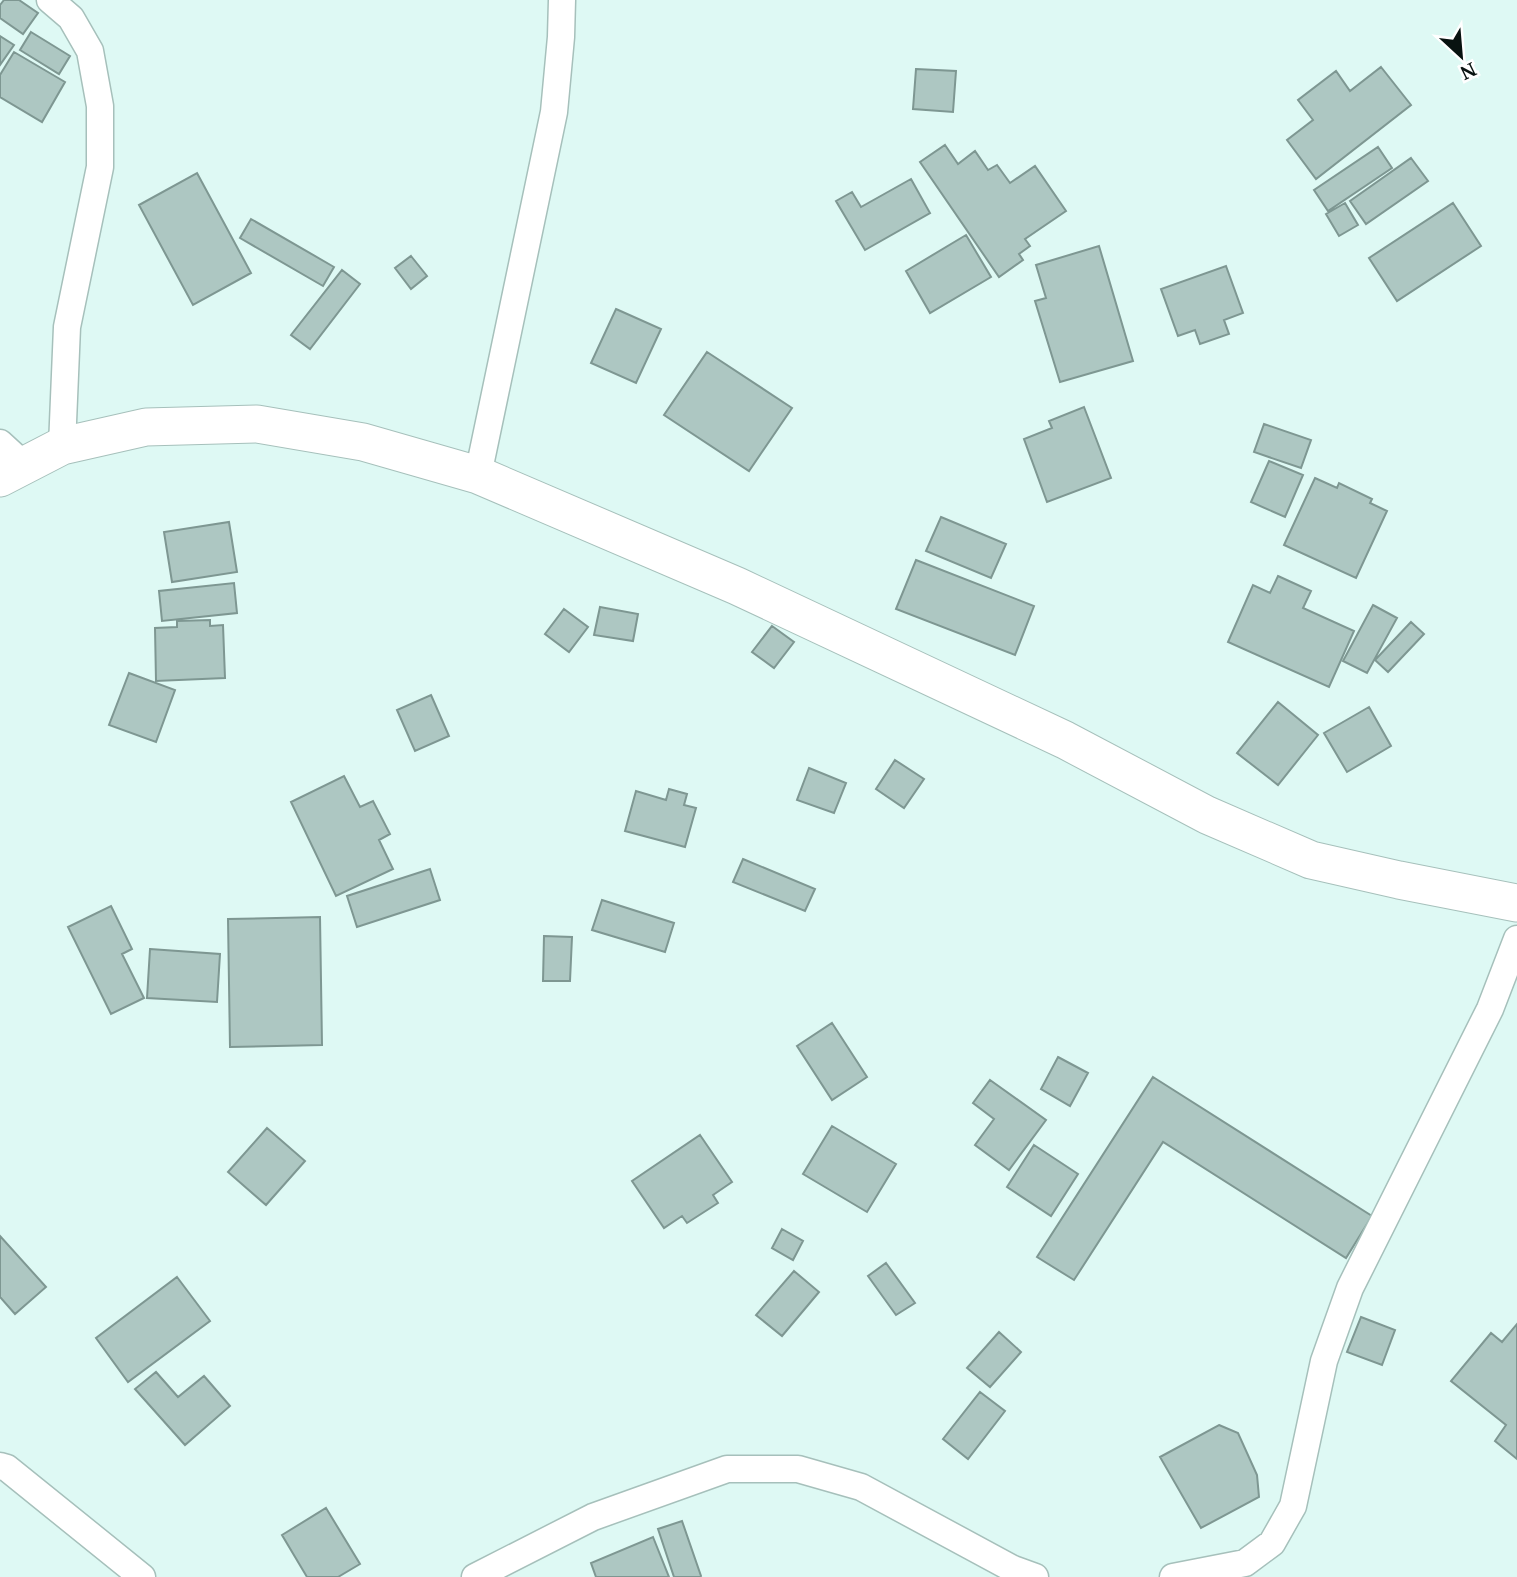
<svg xmlns="http://www.w3.org/2000/svg" width="1517" height="1577" font-family="'Noto Serif',serif">
	<style>
		.building { fill: #adc7c2; stroke: #7e9792; stroke-width: 2 }
		.lines { fill: none; stroke-linecap: round; stroke-linejoin: round }
		.street-casing { stroke: #a6c0bb; stroke-width: 29 }
		.secondary-casing { stroke: #a6c0bb; stroke-width: 39 }
		.street { stroke: #fff; stroke-width: 26 }
		.secondary { stroke: #fff; stroke-width: 37 }
	</style>
	<rect width="100%" height="100%" fill="#def9f4"/>
	<path class="building" d="M 4,0 L 19,0 L 38,13 L 23,34 L 0,18 L 0,5 Z
		M 31,32 L 70,56 L 59,74 L 20,50 Z
		M 0,36 L 14,45 L 0,65 Z
		M 14,52 L 65,82 L 42,122 L 0,97 L 0,75 Z
		M 1381,67 L 1411,105 L 1316,179 L 1287,140 L 1313,120 L 1298,100 L 1336,71 L 1350,91 Z
		M 916,69 L 956,71 L 953,112 L 913,109 Z
		M 945,145 L 958,164 L 975,151 L 988,170 L 997,165 L 1010,183 L 1035,166 L 1066,211 L 1025,239 L 1030,246 L 1019,254 L 1023,260 L 999,277 L 920,162 Z
		M 1378,147 L 1392,168 L 1328,211 L 1314,190 Z
		M 1411,158 L 1428,181 L 1366,224 L 1350,201 Z
		M 197,173 L 251,273 L 193,305 L 139,205 Z
		M 911,179 L 930,213 L 865,250 L 836,201 L 852,192 L 861,207 Z
		M 1345,203 L 1358,225 L 1339,236 L 1326,214 Z
		M 1453,203 L 1481,246 L 1397,301 L 1369,258 Z
		M 251,219 L 334,267 L 323,286 L 240,238 Z
		M 966,235 L 991,277 L 930,313 L 906,271 Z
		M 1099,246 L 1133,361 L 1060,382 L 1035,301 L 1046,298 L 1036,265 Z
		M 411,256 L 427,276 L 411,289 L 395,268 Z
		M 1226,266 L 1243,313 L 1224,320 L 1229,334 L 1200,344 L 1195,330 L 1178,336 L 1161,289 Z
		M 342,270 L 360,284 L 310,349 L 291,335 Z
		M 616,309 L 661,329 L 636,383 L 591,363 Z
		M 707,352 L 792,408 L 749,471 L 664,415 Z
		M 1084,407 L 1111,478 L 1047,502 L 1024,439 L 1052,428 L 1049,421 Z
		M 1264,424 L 1311,440 L 1301,468 L 1254,452 Z
		M 1269,461 L 1303,475 L 1285,517 L 1251,502 Z
		M 1315,478 L 1337,488 L 1339,483 L 1372,499 L 1370,503 L 1387,511 L 1356,578 L 1284,545 Z
		M 941,517 L 1006,544 L 991,578 L 926,551 Z
		M 229,522 L 237,572 L 172,582 L 164,532 Z
		M 916,560 L 1034,606 L 1015,655 L 896,609 Z
		M 1278,576 L 1311,591 L 1303,608 L 1354,631 L 1329,687 L 1228,642 L 1253,585 L 1270,593 Z
		M 234,583 L 237,613 L 162,621 L 159,591 Z
		M 1373,605 L 1397,618 L 1367,673 L 1343,661 Z
		M 600,607 L 638,614 L 633,641 L 594,635 Z
		M 564,609 L 588,627 L 569,652 L 545,634 Z
		M 210,620 L 210,626 L 223,625 L 225,678 L 156,681 L 155,628 L 177,627 L 177,621 Z
		M 1411,622 L 1424,634 L 1388,672 L 1375,660 Z
		M 772,626 L 794,642 L 774,668 L 752,652 Z
		M 129,673 L 175,690 L 156,742 L 109,725 Z
		M 431,695 L 449,736 L 415,751 L 397,710 Z
		M 1278,702 L 1318,735 L 1278,785 L 1237,753 Z
		M 1369,707 L 1391,746 L 1347,772 L 1324,733 Z
		M 895,760 L 924,779 L 904,808 L 876,789 Z
		M 809,768 L 846,783 L 834,813 L 797,800 Z
		M 344,776 L 360,807 L 373,801 L 390,834 L 379,840 L 393,869 L 336,896 L 291,802 Z
		M 669,789 L 687,794 L 684,805 L 696,808 L 685,847 L 625,831 L 636,791 L 666,800 Z
		M 743,859 L 815,889 L 805,911 L 733,882 Z
		M 430,869 L 440,900 L 357,927 L 347,896 Z
		M 602,900 L 674,923 L 665,952 L 592,930 Z
		M 111,906 L 132,949 L 122,954 L 144,998 L 111,1014 L 68,927 Z
		M 320,917 L 322,1045 L 230,1047 L 228,919 Z
		M 544,936 L 572,937 L 570,981 L 543,981 Z
		M 150,949 L 220,954 L 217,1002 L 147,998 Z
		M 832,1023 L 867,1077 L 832,1100 L 797,1046 Z
		M 1058,1057 L 1088,1073 L 1070,1106 L 1041,1089 Z
		M 1153,1077 L 1372,1216 L 1346,1258 L 1163,1142 L 1074,1280 L 1037,1257 Z
		M 990,1080 L 1046,1120 L 1009,1170 L 975,1145 L 994,1119 L 973,1103 Z
		M 832,1126 L 896,1164 L 867,1212 L 803,1174 Z
		M 267,1128 L 305,1161 L 266,1205 L 228,1172 Z
		M 700,1135 L 732,1182 L 713,1195 L 718,1203 L 687,1223 L 682,1216 L 664,1228 L 632,1181 Z
		M 1034,1145 L 1078,1174 L 1051,1216 L 1007,1187 Z
		M 782,1229 L 803,1241 L 793,1260 L 772,1248 Z
		M 0,1236 L 46,1287 L 15,1314 L 0,1297 Z
		M 886,1263 L 915,1303 L 896,1315 L 868,1276 Z
		M 794,1271 L 819,1292 L 782,1336 L 756,1315 Z
		M 177,1277 L 210,1321 L 128,1382 L 96,1338 Z
		M 1361,1317 L 1395,1330 L 1382,1365 L 1347,1352 Z
		M 1517,1324 L 1517,1459 L 1495,1441 L 1506,1425 L 1451,1381 L 1491,1333 L 1502,1342 Z
		M 999,1332 L 1021,1352 L 990,1387 L 967,1368 Z
		M 156,1372 L 178,1397 L 204,1376 L 230,1406 L 185,1445 L 135,1389 Z
		M 980,1392 L 1005,1411 L 968,1459 L 943,1439 Z
		M 1219,1425 L 1238,1433 L 1257,1475 L 1259,1497 L 1201,1528 L 1160,1457 Z
		M 326,1508 L 360,1564 L 338,1577 L 307,1577 L 282,1535 Z
		M 682,1521 L 701,1576 L 700,1577 L 674,1577 L 658,1529 Z
		M 653,1537 L 669,1577 L 596,1577 L 591,1563 Z"/>
	<g class="lines">
		<defs>
			<path id="street" d="M 50,0 L 71,18 L 90,51 L 100,106 L 100,167 L 67,327 L 62,446
				M 0,443 L 25,466
				M 478,475 L 554,112 L 561,37 L 562,0
				M 0,1466 L 7,1468 L 142,1577
				M 475,1577 L 593,1517 L 727,1469 L 798,1469 L 861,1487 L 1013,1569 L 1035,1577
				M 1173,1577 L 1245,1563 L 1272,1543 L 1293,1506 L 1324,1361 L 1350,1288 L 1490,1009 L 1517,939"/>
			<path id="secondary" d="M 0,478 L 62,446 L 146,427 L 257,424 L 363,442 L 478,475 L 737,586 L 1065,740 L 1207,815 L 1311,860 L 1399,880 L 1517,903"/>
		</defs>
		<use href="#street" class="street-casing"/>
		<use href="#secondary" class="secondary-casing"/>
		<use href="#street" class="street"/>
		<use href="#secondary" class="secondary"/>
	</g>
	<g transform="translate(1461 56) rotate(154)" stroke="#ffffff" stroke-width="5" paint-order="stroke">
	<path d="M0-5L12 26L0 18L-12 26Z" fill="#081210"/>
	<text y="-10" font-size="19" font-weight="bold" text-anchor="middle" fill="#081210">N</text>
	</g>
</svg>
